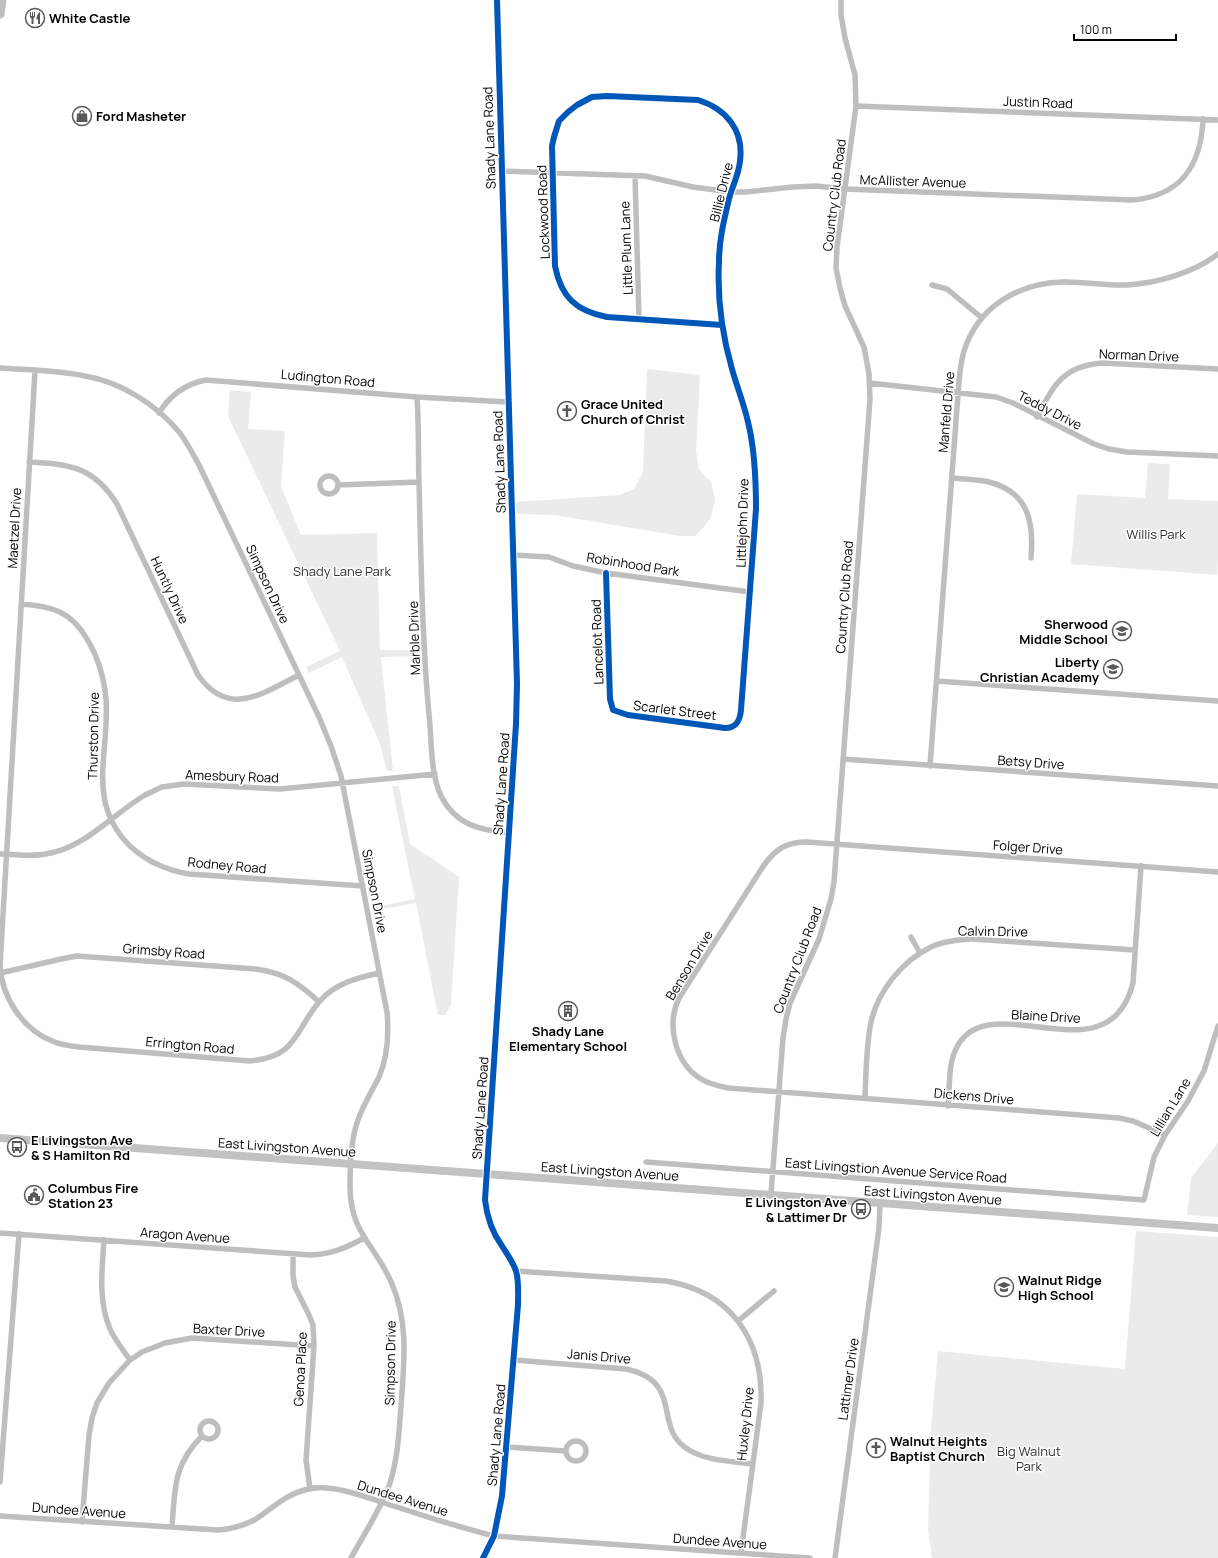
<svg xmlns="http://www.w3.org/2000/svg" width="1218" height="1558" font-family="Manrope,sans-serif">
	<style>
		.green { fill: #ebebeb }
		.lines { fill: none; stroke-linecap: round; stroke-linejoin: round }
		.street { stroke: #bebebe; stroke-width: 5.5 }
		.secondary { stroke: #c2c2c2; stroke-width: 8 }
		.primary { stroke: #bebebe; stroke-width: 9 }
		.cycleway-casing { stroke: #fff; stroke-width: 8 }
		.cycleway { stroke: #0057b8; stroke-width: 6 }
		.labels { text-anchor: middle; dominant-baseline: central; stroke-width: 3; stroke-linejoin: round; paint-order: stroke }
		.poi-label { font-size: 13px; font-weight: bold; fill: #000; stroke: #fff; text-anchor: start }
		.street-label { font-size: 13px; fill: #000; stroke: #fff }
		.park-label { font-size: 13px; fill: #313131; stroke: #fff }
	</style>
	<rect width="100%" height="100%" fill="#fff"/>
	<path class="green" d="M 647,369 L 700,375 L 696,451 L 699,469 L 711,482 L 715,499 L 711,517 L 704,527 L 695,536 L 680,536 L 555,515 L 515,514 L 515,502 L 620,495 L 634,489 L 643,472 Z
		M 230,390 L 251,392 L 248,429 L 285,431 L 281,486 L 301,535 L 377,533 L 380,650 L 418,650 L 418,656 L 381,657 L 393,771 L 387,771 L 380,744 L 342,657 L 309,673 L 306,667 L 340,651 L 228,416 Z
		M 1148,463 L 1170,464 L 1168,499 L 1218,501 L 1218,559 L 1217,575 L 1071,564 L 1077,494 L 1145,498 Z
		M 392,786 L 399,786 L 410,844 L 459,877 L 451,1005 L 445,1015 L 438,1015 L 416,903 L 377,910 L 376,907 L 415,899 Z
		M 1218,1143 L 1218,1217 L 1187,1215 L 1191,1178 Z
		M 1136,1231 L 1218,1237 L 1218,1558 L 932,1558 L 928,1530 L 931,1429 L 938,1351 L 1125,1369 Z"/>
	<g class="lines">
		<path class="street" d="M 856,106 L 1218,120
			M 501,171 L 645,176 L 693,187 L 731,192 L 746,192 L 793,187 L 816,186 L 845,189 L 1132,200 C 1181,196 1201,166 1203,119
			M 635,176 L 639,319
			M 932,285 L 947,289 L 982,318
			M 0,368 C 28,370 57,370 85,376 C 121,382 157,405 180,433 C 188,444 194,456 200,467 L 319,717 L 331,746 L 341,776 L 387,1012 C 389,1034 388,1056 379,1077 C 372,1091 363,1105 358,1120 C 351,1138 350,1166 350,1186 C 350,1234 376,1245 392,1284 C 409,1324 404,1363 401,1406 C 399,1432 398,1457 390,1483 C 381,1509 364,1534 351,1558
			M 35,371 L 0,966 C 2,997 22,1029 52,1041 C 61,1045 70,1046 79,1047 L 250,1061 C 297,1057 294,1032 319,1002 C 335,983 357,978 379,973
			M 870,383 L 996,397 L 1013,403 L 1094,444 L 1109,449 L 1127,452 L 1218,456
			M 417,397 C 419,425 418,453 419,482 C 421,559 422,638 429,715 C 432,740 430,773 441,796 C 456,825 479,830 509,833
			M 159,413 C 170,395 185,384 206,380 L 417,397 L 508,402
			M 1037,417 C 1054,385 1063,366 1102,363 L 1218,369
			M 29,462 C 70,464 94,467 117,504 L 198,675 C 229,719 263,693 299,675
			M320 485a9 9 0 1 1 18 0a9 9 0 1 1-18 0Z
			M 952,478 C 964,479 977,479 989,482 C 1029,492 1034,523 1031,558
			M 338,485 L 419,482
			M 513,555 L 549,557 L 573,566 L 606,573 L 750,592
			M 606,573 L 610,699 L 613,710 L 628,715 L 725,728 C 736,728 740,721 741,710 L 756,509 C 756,480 755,450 748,422 C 744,404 737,387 732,369 C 722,334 717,299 719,262 C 719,240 724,220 729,199 C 732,187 739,174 740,161 C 744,131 727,109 698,100 L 607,96 L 592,97 L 577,105 L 568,112 L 559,121 L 554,137 L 552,146 L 555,266 C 561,297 576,311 607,317 L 722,325
			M 21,604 C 51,606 71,611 87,639 C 98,657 104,677 106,699 C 110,753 85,801 130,846 C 147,862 166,870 189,874 L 363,886
			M 936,681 L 1218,701
			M 843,759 L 1218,786
			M 930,766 L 959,381 C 960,371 961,361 964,351 C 978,307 1017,284 1061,282 C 1083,281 1105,286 1127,285 C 1158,283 1193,273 1218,254
			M 0,854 C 15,854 31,857 46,854 C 85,848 113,814 145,795 L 162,787 L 184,784 L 280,789 L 435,774
			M 911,937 L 920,953
			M 0,973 L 61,959 L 77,956 L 256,969 C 284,973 299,983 319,1002
			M 865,1098 C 866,1073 866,1047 871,1022 C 878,991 902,961 931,947 C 944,941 959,940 972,939 L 1135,950
			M 948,1106 C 950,1088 948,1067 955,1051 C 985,980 1108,1083 1133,983 L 1141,866
			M 1165,1135 L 1133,1121 L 1119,1118 L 728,1088 C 718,1086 709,1084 701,1079 C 675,1063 666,1025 679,998 L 764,865 C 776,849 786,842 807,842 L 1218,872
			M 646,1162 L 1144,1200 L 1154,1157 L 1165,1135 L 1188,1101 L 1204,1071 L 1218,1026
			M 771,1194 L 783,1038 L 786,1019 L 790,1003 L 819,939 L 831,899 L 834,882 L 870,399 L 869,374 L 864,347 L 845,306 L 840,288 L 836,268 L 837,247 L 856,106 L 855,75 L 845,38 L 841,15 L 841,0
			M 0,1233 L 311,1255 C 331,1254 346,1248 364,1238
			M 104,1240 C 102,1269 98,1301 110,1329 C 115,1340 123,1350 130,1360
			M 293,1254 L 293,1276 L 295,1287 L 309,1315 L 313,1325 L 314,1346 L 306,1460 L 310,1489
			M 516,1271 L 666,1281 C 731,1292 763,1339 761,1403 L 741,1553
			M 738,1321 L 774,1291
			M 514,1360 L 626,1369 C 686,1382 651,1428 689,1450 C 707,1461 732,1461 752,1464
			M200 1430a9 9 0 1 1 18 0a9 9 0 1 1-18 0Z
			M566 1451a10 10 0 1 1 20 0a10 10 0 1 1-20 0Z
			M 507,1447 L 566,1451
			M 0,1482 L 19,1234
			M 0,1516 L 218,1530 C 231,1529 244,1526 256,1519 C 274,1507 286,1494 308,1489 C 337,1483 375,1501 403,1509 C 433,1519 463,1528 494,1536 L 810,1558
			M 82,1522 L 89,1435 L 92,1418 L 97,1403 L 109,1383 L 130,1360 L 142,1352 L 165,1343 L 192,1338 L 314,1346
			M 172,1527 C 175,1489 173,1465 202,1436
			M 483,1558 L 494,1536 L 502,1496 L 518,1305 C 518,1294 519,1281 516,1271 C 513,1262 507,1254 502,1246 C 492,1232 487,1218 485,1200 L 516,724 L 517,684 L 497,0
			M 835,1558 L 879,1228 L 880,1203"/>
		<path class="secondary" d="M 0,1138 L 1218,1228"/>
		<path class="primary" d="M 0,14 L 2,0"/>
		<defs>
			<path id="cycleway" d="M 606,573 L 610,699 L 613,710 L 628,715 L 725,728 C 736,728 740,721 741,710 L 756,509 C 756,480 755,450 748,422 C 744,404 737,387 732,369 C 722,334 717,299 719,262 C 719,240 724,220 729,199 C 732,187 739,174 740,161 C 744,131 727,109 698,100 L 607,96 L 592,97 L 577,105 L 568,112 L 559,121 L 554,137 L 552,146 L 555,266 C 561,297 576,311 607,317 L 722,325
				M 483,1558 L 494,1536 L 502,1496 L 518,1305 C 518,1294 519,1281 516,1271 C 513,1262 507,1254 502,1246 C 492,1232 487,1218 485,1200 L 516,724 L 517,684 L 497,0"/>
		</defs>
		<use href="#cycleway" class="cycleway-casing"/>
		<use href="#cycleway" class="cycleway"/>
	</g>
	<defs>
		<symbol id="restaurant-ring" viewBox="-11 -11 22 22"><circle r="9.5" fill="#fff" stroke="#595959" stroke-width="1.5"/><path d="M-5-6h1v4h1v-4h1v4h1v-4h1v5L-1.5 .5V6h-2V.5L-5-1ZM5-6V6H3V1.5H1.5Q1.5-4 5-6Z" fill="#595959"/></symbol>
		<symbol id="shop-ring" viewBox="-11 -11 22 22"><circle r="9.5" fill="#fff" stroke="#595959" stroke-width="1.5"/><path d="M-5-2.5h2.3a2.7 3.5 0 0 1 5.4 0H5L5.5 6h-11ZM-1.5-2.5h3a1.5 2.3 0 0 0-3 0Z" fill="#595959"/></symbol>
		<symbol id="church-ring" viewBox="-11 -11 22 22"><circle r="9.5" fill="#fff" stroke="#595959" stroke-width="1.5"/><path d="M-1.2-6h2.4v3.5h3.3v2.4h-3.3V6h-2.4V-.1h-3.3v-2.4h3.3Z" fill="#595959"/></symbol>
		<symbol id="school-ring" viewBox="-11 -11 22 22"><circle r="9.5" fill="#fff" stroke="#595959" stroke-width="1.5"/><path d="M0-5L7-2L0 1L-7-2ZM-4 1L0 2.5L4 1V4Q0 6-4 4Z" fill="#595959"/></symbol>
		<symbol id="building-ring" viewBox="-11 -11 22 22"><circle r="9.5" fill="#fff" stroke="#595959" stroke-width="1.5"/><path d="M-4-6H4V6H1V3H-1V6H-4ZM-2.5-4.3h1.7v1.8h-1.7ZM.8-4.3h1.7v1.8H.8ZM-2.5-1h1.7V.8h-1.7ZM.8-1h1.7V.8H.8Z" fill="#595959"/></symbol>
		<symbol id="bus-ring" viewBox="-11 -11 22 22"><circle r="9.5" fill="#fff" stroke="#595959" stroke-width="1.5"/><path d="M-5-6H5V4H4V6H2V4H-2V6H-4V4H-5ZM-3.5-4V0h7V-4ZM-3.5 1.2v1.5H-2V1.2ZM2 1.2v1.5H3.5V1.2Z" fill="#595959"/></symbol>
		<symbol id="civic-ring" viewBox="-11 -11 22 22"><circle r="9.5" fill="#fff" stroke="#595959" stroke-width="1.5"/><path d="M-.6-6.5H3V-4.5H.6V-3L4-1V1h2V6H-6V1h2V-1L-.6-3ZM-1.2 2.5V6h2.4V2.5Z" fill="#595959"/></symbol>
	</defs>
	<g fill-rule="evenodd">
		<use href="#restaurant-ring" x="24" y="7" width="22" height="22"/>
		<use href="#shop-ring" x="71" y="105" width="22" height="22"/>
		<use href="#church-ring" x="556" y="400" width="22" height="22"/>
		<use href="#school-ring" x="1111" y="620" width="22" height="22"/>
		<use href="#school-ring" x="1102" y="658" width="22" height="22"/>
		<use href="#building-ring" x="557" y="1000" width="22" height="22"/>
		<use href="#bus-ring" x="6" y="1136" width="22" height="22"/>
		<use href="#civic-ring" x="23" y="1184" width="22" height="22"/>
		<use href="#bus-ring" x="850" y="1198" width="22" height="22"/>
		<use href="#school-ring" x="993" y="1276" width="22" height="22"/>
		<use href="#church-ring" x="865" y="1437" width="22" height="22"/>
	</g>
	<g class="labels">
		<g class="poi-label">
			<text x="49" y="18">White Castle</text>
			<text x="96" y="116">Ford Masheter</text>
			<text x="581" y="404">Grace United<tspan x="581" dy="15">Church of Christ</tspan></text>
			<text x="1108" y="624" text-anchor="end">Sherwood<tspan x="1108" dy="15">Middle School</tspan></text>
			<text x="1099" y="662" text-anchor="end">Liberty<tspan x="1099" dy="15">Christian Academy</tspan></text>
			<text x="568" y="1031" text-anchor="middle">Shady Lane<tspan x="568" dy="15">Elementary School</tspan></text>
			<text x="31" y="1140">E Livingston Ave<tspan x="31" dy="15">&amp; S Hamilton Rd</tspan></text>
			<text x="48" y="1188">Columbus Fire<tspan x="48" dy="15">Station 23</tspan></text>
			<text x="847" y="1202" text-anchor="end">E Livingston Ave<tspan x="847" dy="15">&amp; Lattimer Dr</tspan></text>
			<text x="1018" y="1280">Walnut Ridge<tspan x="1018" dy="15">High School</tspan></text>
			<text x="890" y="1441">Walnut Heights<tspan x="890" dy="15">Baptist Church</tspan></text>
		</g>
		<g class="street-label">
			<text transform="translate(1038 102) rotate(2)">Justin Road</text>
			<text transform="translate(489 138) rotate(-92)">Shady Lane Road</text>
			<text transform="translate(913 181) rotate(2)">McAllister Avenue</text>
			<text transform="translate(721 192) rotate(-76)">Billie Drive</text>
			<text transform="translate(834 195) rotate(-83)">Country Club Road</text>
			<text transform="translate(543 212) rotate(-92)">Lockwood Road</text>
			<text transform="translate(626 248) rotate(-92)">Little Plum Lane</text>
			<text transform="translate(1139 355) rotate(2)">Norman Drive</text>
			<text transform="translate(328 378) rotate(5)">Ludington Road</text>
			<text transform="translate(1050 410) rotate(27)">Teddy Drive</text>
			<text transform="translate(946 412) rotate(-85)">Manfeld Drive</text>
			<text transform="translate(499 462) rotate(-92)">Shady Lane Road</text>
			<text transform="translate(742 523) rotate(-88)">Littlejohn Drive</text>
			<text transform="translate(14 528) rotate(-87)">Maetzel Drive</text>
			<text transform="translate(633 564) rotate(9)">Robinhood Park</text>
			<text transform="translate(268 584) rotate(65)">Simpson Drive</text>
			<text transform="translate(170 590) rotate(65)">Huntly Drive</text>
			<text transform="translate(844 597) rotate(-86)">Country Club Road</text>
			<text transform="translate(414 638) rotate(-92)">Marble Drive</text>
			<text transform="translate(597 642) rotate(-92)">Lancelot Road</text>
			<text transform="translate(675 710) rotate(7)">Scarlet Street</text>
			<text transform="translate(93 736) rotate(-89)">Thurston Drive</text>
			<text transform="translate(1031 762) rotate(4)">Betsy Drive</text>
			<text transform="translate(232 776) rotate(2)">Amesbury Road</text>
			<text transform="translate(501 784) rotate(-86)">Shady Lane Road</text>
			<text transform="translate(1028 847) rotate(4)">Folger Drive</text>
			<text transform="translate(227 865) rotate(5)">Rodney Road</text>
			<text transform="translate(375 891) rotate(79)">Simpson Drive</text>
			<text transform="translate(993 931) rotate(1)">Calvin Drive</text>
			<text transform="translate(164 951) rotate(4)">Grimsby Road</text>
			<text transform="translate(797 960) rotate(-69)">Country Club Road</text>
			<text transform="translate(689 965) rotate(-59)">Benson Drive</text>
			<text transform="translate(1046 1016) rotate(3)">Blaine Drive</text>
			<text transform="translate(190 1045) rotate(5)">Errington Road</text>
			<text transform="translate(974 1096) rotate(5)">Dickens Drive</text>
			<text transform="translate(1170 1107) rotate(-59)">Lillian Lane</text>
			<text transform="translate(480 1108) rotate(-86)">Shady Lane Road</text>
			<text transform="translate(287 1147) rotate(4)">East Livingston Avenue</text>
			<text transform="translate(896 1170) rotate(4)">East Livingstion Avenue Service Road</text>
			<text transform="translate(610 1171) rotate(4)">East Livingston Avenue</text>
			<text transform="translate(933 1195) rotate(4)">East Livingston Avenue</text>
			<text transform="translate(185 1235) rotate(4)">Aragon Avenue</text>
			<text transform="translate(229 1330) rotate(3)">Baxter Drive</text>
			<text transform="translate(599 1356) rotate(5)">Janis Drive</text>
			<text transform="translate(390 1363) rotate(-89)">Simpson Drive</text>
			<text transform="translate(300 1369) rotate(-87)">Genoa Place</text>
			<text transform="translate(848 1379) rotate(-82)">Lattimer Drive</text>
			<text transform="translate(745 1424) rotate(-84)">Huxley Drive</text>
			<text transform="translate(496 1435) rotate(-85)">Shady Lane Road</text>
			<text transform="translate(403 1498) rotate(17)">Dundee Avenue</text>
			<text transform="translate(79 1510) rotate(4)">Dundee Avenue</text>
			<text transform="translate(720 1541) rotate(4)">Dundee Avenue</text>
		</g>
		<g class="park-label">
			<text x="1156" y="534">Willis Park</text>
			<text x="342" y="571">Shady Lane Park</text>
			<text x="1029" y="1451">Big Walnut<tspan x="1029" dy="15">Park</tspan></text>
		</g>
	</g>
	<path d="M1074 34v6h102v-6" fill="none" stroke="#000000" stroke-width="2"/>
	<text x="1080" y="34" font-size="12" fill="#000000" stroke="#ffffff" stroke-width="3" paint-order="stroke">100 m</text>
</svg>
